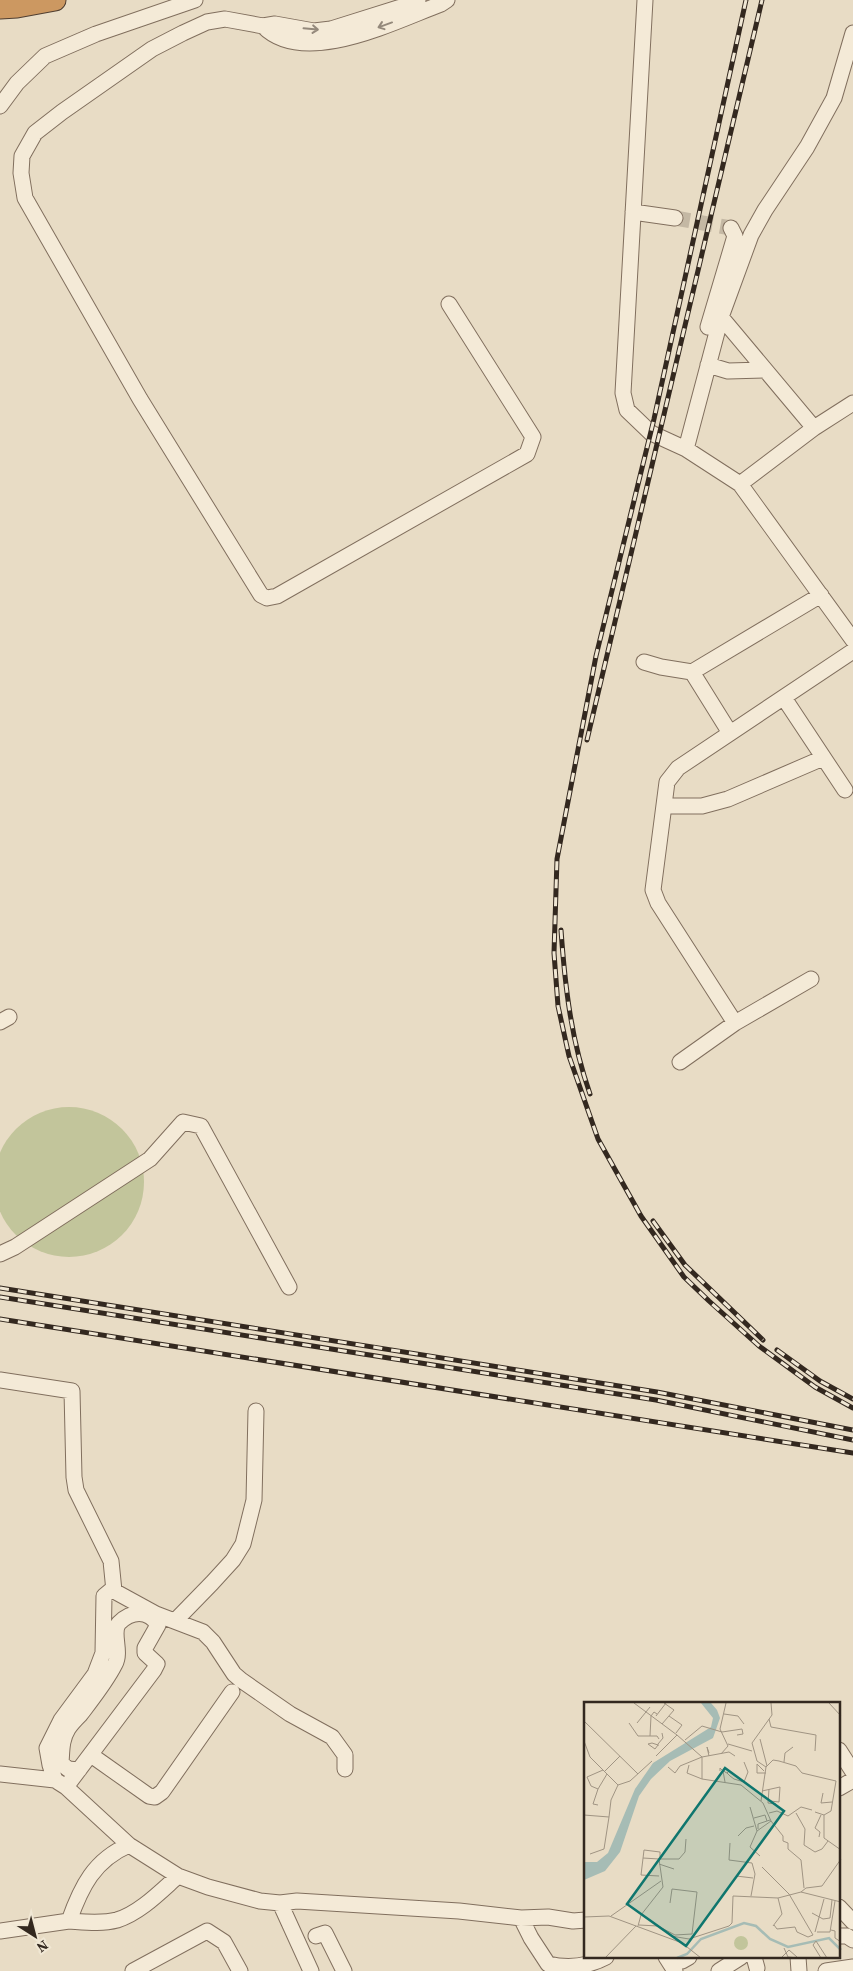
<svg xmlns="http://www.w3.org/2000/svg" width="853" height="1971" font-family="'Source Serif 4',serif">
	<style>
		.green { fill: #c2c59b }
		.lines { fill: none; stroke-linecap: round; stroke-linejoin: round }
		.minor-tunnel { stroke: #c4b8a4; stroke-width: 15; stroke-dasharray: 15 8; stroke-linecap: butt }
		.minor-casing { stroke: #816f5e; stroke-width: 17 }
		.highway-casing { stroke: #4f3e31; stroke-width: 23 }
		.minor { stroke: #f4ead7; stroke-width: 15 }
		.highway { stroke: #cc9861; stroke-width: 21 }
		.rail-casing { stroke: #33281f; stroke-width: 5 }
		.rail { stroke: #f0e7d4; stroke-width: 3; stroke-dasharray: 9; stroke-linecap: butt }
		.oneway { stroke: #94897b }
		.inset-river { fill: none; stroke: #a6bcb5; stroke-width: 2.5 }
		.inset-road { fill: none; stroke: #a09483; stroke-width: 1 }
		.view { fill: #0f766e; fill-opacity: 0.15; stroke: #0f766e; stroke-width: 2.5 }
		.inset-edge { fill: none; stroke: #33281f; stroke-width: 2.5 }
	</style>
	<rect width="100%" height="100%" fill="#e8dcc5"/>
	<path class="green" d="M-6 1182a75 75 0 1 1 150 0a75 75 0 1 1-150 0Z"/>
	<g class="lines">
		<path class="minor-tunnel" d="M 675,218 L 731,228"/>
		<defs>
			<path id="minor" d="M 418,0 L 401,7 L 331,29 L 314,31 L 275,24 L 263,26 L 225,19 L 207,22 L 183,33 L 152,49 L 62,112 L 35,133 L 22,156 L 21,173 L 25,198 L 140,399 L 261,595 L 267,598 L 277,596 L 527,454 L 533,437 L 449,304
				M 645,0 L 623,393 L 627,410 L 651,433 L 686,449 L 740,484 L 853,640
				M 263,26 C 304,68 395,21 441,4 L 447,0
				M 0,106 L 17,83 L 45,56 L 96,34 L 195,0
				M 633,212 L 675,218
				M 721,317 L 814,428
				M 708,327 L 735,236 L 731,228
				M 708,365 L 728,371 L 765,370
				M 686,449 L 721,317 L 751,235 L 765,210 L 807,147 L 834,98 L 853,33
				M 740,484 L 814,428 L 853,403
				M 644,662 L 661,667 L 692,672 L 821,595
				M 692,672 L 730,733
				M 784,698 L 845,790
				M 664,806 L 702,806 L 728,799 L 823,758
				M 0,1022 L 9,1017
				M 735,1023 L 658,903 L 653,890 L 667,782 L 678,768 L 853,651
				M 680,1062 L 735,1023 L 811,979
				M 0,1254 L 15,1247 L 150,1159 L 183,1122 L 201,1126 L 289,1287
				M 0,1380 L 72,1391 L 74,1477 L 76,1490 L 111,1561 L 114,1591
				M 175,1621 L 212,1583 L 233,1560 L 243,1544 L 254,1500 L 256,1411
				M 839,1750 L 853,1772
				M 91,1755 L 149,1796 L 155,1797 L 162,1792 L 232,1692
				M 0,1774 L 55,1780 L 66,1787 L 129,1845 L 178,1876 L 208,1887 L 260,1901 L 280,1903 L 297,1901 L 459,1911 L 521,1918 L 548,1917 L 573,1921 L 586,1920
				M 55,1780 L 50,1765 L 47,1748 L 61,1720 L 95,1674 L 103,1653 L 104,1596 L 110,1591 L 114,1591 L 156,1614 L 203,1632 L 213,1642 L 234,1674 L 241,1680 L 290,1714 L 332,1737 L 345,1755 L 345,1769
				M 66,1787 L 154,1670 L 157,1664 L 145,1653 L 145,1648 L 158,1625 C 148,1609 131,1611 119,1623 C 111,1632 122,1651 115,1664 C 106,1682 93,1698 80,1715 C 76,1719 71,1724 68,1729 C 61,1740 62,1752 61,1763 L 68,1769 L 79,1770
				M 839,1788 L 853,1780
				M 280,1903 L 311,1971
				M 839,1907 L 853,1922
				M 521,1918 L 531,1938 L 548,1964 C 569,1969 587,1967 606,1957
				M 69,1921 C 85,1922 102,1924 117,1920 C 140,1913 161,1891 178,1876
				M 0,1931 L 69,1921 C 81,1887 94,1860 129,1845
				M 316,1936 L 325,1933 L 344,1971
				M 839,1936 L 847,1936 L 853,1940
				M 666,1957 L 675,1971
				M 754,1957 L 757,1968
				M 798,1957 L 799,1971
				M 682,1961 L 689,1957
				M 133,1971 L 207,1931 L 224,1942 L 240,1971
				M 719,1971 L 741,1957
				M 826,1971 L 853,1967"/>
			<path id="highway" d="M 0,8 L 17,7 L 55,0"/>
		</defs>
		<use href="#minor" class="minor-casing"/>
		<use href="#highway" class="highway-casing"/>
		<use href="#minor" class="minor"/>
		<use href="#highway" class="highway"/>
		<defs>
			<path id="rail" d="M 746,0 L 654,419 L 596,656 L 557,859 L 554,953 L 558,1006 L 569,1056 L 598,1139 L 641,1216 L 684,1277 L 709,1301 L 759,1346 L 815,1387 L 853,1408
				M 587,740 L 762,0
				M 561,930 C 565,986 571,1040 590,1094
				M 653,1221 L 685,1265 L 763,1340
				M 0,1288 L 657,1392 L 853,1430
				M 0,1297 L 656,1400 L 853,1440
				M 0,1319 L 853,1453
				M 777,1350 L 820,1381 L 853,1399"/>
		</defs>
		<use href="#rail" class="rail-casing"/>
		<use href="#rail" class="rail"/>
	</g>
	<defs><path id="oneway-shaft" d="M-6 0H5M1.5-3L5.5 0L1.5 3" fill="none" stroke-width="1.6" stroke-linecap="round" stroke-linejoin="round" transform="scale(1.25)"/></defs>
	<g class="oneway">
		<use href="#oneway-shaft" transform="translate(385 25) rotate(160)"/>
		<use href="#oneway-shaft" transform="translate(311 29) rotate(5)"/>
	</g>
	<g transform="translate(584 1702)">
		<rect width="256" height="256" fill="#e8dcc5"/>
		<path d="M150 241a7 7 0 1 1 14 0a7 7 0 1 1-14 0Z" fill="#c2c59b"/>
		<path d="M 117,1 L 127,1 L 133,8 L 136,16 L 129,36 L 86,59 L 67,77 L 55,94 L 36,150 L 21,169 L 0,178 L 0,160 L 13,160 L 24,151 L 51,87 L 69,61 L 127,25 L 129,16 Z" fill="#a6bcb5"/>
		<path class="inset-river" d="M 93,256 L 103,252 L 117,237 L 160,221 L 172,224 L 186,237 L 204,245 L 245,236 L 257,248"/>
		<path class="inset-road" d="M 50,1 L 93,33M 245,1 L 257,14M 140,12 L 154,14 L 160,22M 72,14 L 82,1M 85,14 L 98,23 L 92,31M 185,17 L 187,25 L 232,33 L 231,49M 0,19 L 54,72M 45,21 L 54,34 L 73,34 L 75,37M 53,21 L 66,5M 78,22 L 90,8 L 80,1M 93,33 L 118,55 L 118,77 L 157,83 L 179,101 L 187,119 L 199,134 L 199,139 L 204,141 L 204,147 L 217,158 L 220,186M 66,34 L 67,14 L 70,10 L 73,12M 176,37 L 183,64M 101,38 L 118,24 L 138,30 L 158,27 L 159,32 L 153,33M 0,39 L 6,55 L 34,83 L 46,79 L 68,59M 144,42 L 168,49M 74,44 L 74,43 L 68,41 L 64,42 L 71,47 L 74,43 L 74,42 L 79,36 L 78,31M 125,51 L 123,45 L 125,54M 137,52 L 144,44 L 136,27 L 142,1M 72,54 L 93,33M 200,60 L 201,51 L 209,45M 105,63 L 103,71 L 118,77M 84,65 L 91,71 L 96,64 L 118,55 L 145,50 L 151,54M 182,65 L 173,59 L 168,41 L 188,13 L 187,1M 19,68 L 3,75 L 7,84 L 14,87 L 23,72M 136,69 L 136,66 L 139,69 L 141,80M 180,69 L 173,62 L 173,71 L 182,71M 20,70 L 36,54M 143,71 L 145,69 L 140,66 L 140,69 L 141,70 L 143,71 L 146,74 L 150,77 L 160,80M 160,80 L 164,70 L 160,60M 14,87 L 9,102 L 14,103M 185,87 L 184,101 L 192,102M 178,89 L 196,85 L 195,100 L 186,99M 239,91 L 237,101 L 248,100M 177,99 L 182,65 L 189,58 L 195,59 L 212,64 L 218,71 L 252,79 L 247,109 L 240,113M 166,105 L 173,129 L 187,119M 231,110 L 240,113 L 240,136 L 257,148M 185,111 L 193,109 L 204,114 L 217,105 L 228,108M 212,111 L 221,127 L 220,143 L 231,150 L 238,147 L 244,139M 0,113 L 25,115 L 27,98 L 34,83M 170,116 L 181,113 L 183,119M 174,127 L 174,122 L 186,118M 173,129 L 166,145 L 176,154M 154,134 L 162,126 L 170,124M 235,135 L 236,130 L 231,126 L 237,113M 146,141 L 145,158 L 168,161 L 171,172 L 167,194M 6,152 L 20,147 L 25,115M 59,156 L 75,157M 75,162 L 90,167M 178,165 L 205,192 L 229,233 L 224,235 L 213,230 L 211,225 L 193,227 L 190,223M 75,174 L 57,173 L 60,148 L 76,150 L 76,157M 152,174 L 169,176M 217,190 L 257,200M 228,211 L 239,217 L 246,216 L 248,198M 27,214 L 77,179M 0,215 L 25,214 L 98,241 L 117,256M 55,223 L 74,224 L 91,233 L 108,232 L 113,190 L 88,187 L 86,201M 54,224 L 57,213 L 79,185 L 75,157 L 95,157 L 101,150 L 102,137M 189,224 L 198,212 L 194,196M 247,228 L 251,229 L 251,236 L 257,240M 231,230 L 240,197M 233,230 L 246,230 L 251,199M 87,234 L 105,237 L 145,224 L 148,221 L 149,194 L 194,196 L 217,190 L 222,186 L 238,184 L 257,157M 200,246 L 204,255 L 214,256M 21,256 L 52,224M 197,256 L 205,248 L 213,255M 237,256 L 229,243 L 232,239 L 243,256"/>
		<path class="view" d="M 141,66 L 200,109 L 102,244 L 43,202 Z"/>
		<rect width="256" height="256" class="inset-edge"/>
	</g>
	<g transform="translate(35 1936) rotate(144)" stroke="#f0e7d4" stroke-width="4" paint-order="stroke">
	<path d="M0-4L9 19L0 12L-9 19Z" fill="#33281f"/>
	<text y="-8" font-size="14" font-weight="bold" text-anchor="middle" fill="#33281f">N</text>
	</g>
</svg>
